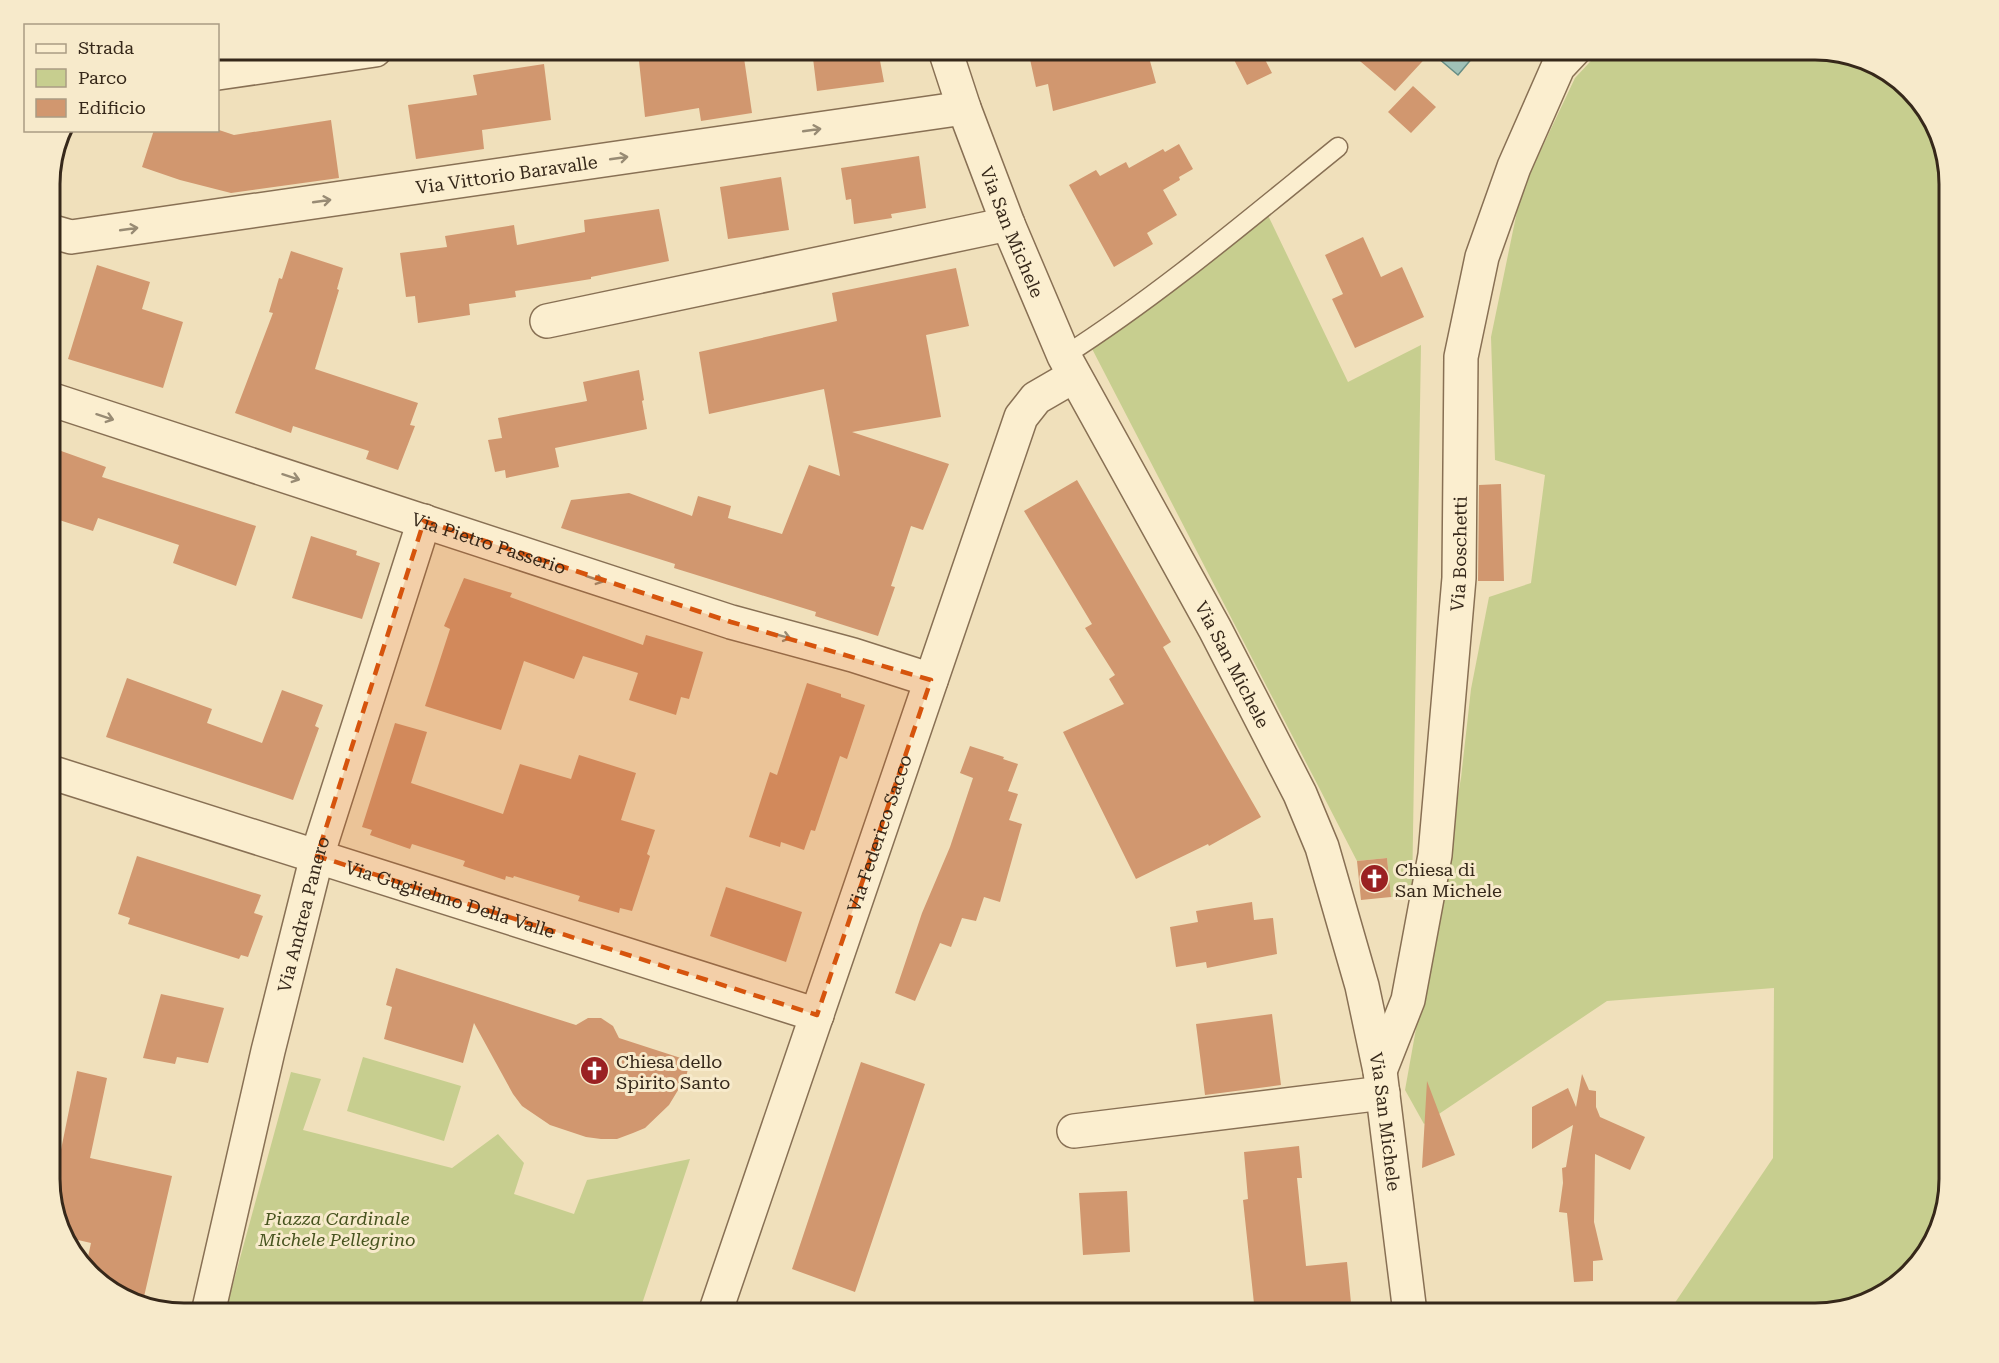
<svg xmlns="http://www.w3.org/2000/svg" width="1999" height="1363" font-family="'Roboto Serif',serif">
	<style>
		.green { fill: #c7ce8f }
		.water { fill: #a0c1b7; stroke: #678e85; stroke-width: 1.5 }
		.building { fill: #d1976f }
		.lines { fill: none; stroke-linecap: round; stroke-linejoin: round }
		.lane-casing { stroke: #887054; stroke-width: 21 }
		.street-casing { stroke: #887054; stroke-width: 36 }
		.lane { stroke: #fbeecf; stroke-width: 18 }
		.street { stroke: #fbeecf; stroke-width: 33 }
		.oneway { stroke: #988b74 }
		.marked { fill: #d6540d; fill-opacity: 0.2; stroke: #d6540d; stroke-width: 4.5; stroke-dasharray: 12 8; stroke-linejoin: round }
		.labels { text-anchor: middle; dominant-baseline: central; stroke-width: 6; stroke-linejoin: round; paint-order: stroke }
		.street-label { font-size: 18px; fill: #36281a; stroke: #f7eacb }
		.poi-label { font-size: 18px; fill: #36281a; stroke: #f7eacb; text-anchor: start }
		.park-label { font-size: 18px; font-style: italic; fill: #47541f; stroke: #f7eacb }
		.rim { fill: none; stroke: #36281a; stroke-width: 3 }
	</style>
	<rect width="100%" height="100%" fill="#f0e0bb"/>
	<path class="green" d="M 1601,50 L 1815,50 L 1890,72 L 1932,117 L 1949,184 L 1949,1179 L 1927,1254 L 1875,1299 L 1815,1313 L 1668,1313 L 1773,1158 L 1774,988 L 1607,1001 L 1424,1124 L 1405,1090 L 1461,778 L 1471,689 L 1489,597 L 1531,583 L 1545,475 L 1495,460 L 1491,337 L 1521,192 L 1575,78 Z
		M 1264,207 L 1348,382 L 1421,345 L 1412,895 L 1391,897 L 1387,858 L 1357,861 L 1088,341 Z
		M 363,1057 L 461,1086 L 444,1141 L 347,1111 Z
		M 291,1072 L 321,1079 L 303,1130 L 452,1168 L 498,1134 L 524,1163 L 514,1194 L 574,1214 L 587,1180 L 690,1159 L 639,1313 L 225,1313 Z"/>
	<path class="water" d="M 1445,50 L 1479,50 L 1458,75 L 1438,58 Z"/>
	<path class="building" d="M 812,50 L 878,50 L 884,82 L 817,91 Z
		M 1028,50 L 1147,50 L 1156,83 L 1053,111 L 1048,84 L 1036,87 Z
		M 1229,50 L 1260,50 L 1272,73 L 1247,85 Z
		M 1347,50 L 1433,50 L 1395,91 Z
		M 743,51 L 752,113 L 701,121 L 699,108 L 645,117 L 639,61 Z
		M 544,64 L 551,120 L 482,130 L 484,149 L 416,159 L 408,105 L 477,95 L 473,75 Z
		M 1413,86 L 1436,107 L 1411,133 L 1388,112 Z
		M 331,120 L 339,178 L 231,193 L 180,180 L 142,167 L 154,130 L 219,130 L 234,135 Z
		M 1179,144 L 1193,169 L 1179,177 L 1180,180 L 1163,190 L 1177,215 L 1147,233 L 1153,244 L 1114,267 L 1069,185 L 1096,170 L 1100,176 L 1126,162 L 1129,168 L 1163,149 L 1165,152 Z
		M 919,156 L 926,208 L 891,214 L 892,218 L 854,224 L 851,199 L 846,200 L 841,168 Z
		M 781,177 L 789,230 L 728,239 L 720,187 Z
		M 659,209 L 669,261 L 591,277 L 591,279 L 515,291 L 516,297 L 469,304 L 470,315 L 418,323 L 415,296 L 406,297 L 400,253 L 447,247 L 445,236 L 514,225 L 517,245 L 585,232 L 584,220 Z
		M 1363,237 L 1381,277 L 1402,267 L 1424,317 L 1355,348 L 1332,299 L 1343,294 L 1325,255 Z
		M 291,251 L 343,268 L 337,289 L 339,290 L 315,369 L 418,403 L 410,425 L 415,426 L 398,470 L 366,459 L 369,451 L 293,426 L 291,433 L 235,413 L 273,313 L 269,312 L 279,278 L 282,279 Z
		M 97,265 L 150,282 L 142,309 L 183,322 L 163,388 L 68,359 Z
		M 956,268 L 969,326 L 926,335 L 941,417 L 852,432 L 949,464 L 923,530 L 911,526 L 891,586 L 895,587 L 878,636 L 815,616 L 816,612 L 674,568 L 675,564 L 561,528 L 571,500 L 629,493 L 692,516 L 698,496 L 731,506 L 728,518 L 782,534 L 809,465 L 840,476 L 824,389 L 709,414 L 699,352 L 837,321 L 832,293 Z
		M 639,370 L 644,400 L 642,401 L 647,429 L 555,448 L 559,467 L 506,478 L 505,470 L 495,472 L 488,440 L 502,438 L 498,418 L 587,401 L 583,382 Z
		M 50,447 L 106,467 L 102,477 L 256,526 L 236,586 L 173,563 L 179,545 L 98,518 L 93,531 L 50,517 Z
		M 1077,480 L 1171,642 L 1163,647 L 1261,817 L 1209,846 L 1208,844 L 1136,879 L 1063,732 L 1124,704 L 1109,679 L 1115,675 L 1085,628 L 1092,624 L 1024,511 Z
		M 1501,484 L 1504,581 L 1478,581 L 1479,485 Z
		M 311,536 L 357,551 L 356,555 L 380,563 L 362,619 L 292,598 Z
		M 464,578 L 512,593 L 510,597 L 643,645 L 646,635 L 703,652 L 689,699 L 681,697 L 676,715 L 629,700 L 638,673 L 583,656 L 574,679 L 524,661 L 501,730 L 425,706 L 450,629 L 444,626 Z
		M 127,678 L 212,709 L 207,723 L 262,743 L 282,690 L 323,705 L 315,726 L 319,728 L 293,800 L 106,737 Z
		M 807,683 L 841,694 L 841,697 L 865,705 L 847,759 L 840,756 L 815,831 L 811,830 L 804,850 L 781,842 L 780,847 L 749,837 L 770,772 L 777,775 Z
		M 395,723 L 427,732 L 411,783 L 503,814 L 520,764 L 571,779 L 579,755 L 636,773 L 621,820 L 655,830 L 647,854 L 650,856 L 632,911 L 620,908 L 619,913 L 578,901 L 580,896 L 514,876 L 513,878 L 506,876 L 505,880 L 463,866 L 465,861 L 412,844 L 410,849 L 370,835 L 372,830 L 362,827 Z
		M 970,746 L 1004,757 L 1003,759 L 1018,764 L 1008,791 L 1018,794 L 1009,820 L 1022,824 L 1000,902 L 984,897 L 976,921 L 962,918 L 951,947 L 940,943 L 915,1001 L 895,993 L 922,913 L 950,847 L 973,778 L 960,773 Z
		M 137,856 L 261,895 L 254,913 L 263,916 L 248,957 L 241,955 L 239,959 L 128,924 L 130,918 L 118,914 Z
		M 1387,858 L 1391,897 L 1361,900 L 1357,861 Z
		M 726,887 L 802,912 L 786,962 L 710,936 Z
		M 1252,902 L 1254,920 L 1273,918 L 1277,954 L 1207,968 L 1206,962 L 1176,967 L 1170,927 L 1198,922 L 1196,911 Z
		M 396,968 L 576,1025 L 588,1018 L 601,1018 L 613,1026 L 619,1038 L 690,1061 L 686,1077 L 669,1105 L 645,1128 L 633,1133 L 617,1139 L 601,1139 L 586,1137 L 550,1125 L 522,1106 L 513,1094 L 474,1023 L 463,1063 L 384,1039 L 392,1007 L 386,1005 Z
		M 161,994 L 224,1008 L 208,1063 L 177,1057 L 175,1064 L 143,1058 Z
		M 1272,1014 L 1281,1085 L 1205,1095 L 1196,1024 Z
		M 861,1062 L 925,1084 L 855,1292 L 792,1269 Z
		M 77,1071 L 107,1078 L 90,1158 L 172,1176 L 143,1301 L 109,1291 L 86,1266 L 91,1243 L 65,1237 L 52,1194 Z
		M 1582,1074 L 1589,1090 L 1596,1091 L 1596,1107 L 1600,1117 L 1645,1137 L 1630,1170 L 1595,1154 L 1594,1222 L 1603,1260 L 1593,1261 L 1593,1281 L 1574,1282 L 1567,1213 L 1559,1212 L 1563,1183 L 1562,1168 L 1566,1167 L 1573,1125 L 1532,1149 L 1532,1107 L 1568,1088 L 1576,1107 Z
		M 1427,1081 L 1455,1155 L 1422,1168 Z
		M 1299,1146 L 1302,1178 L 1297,1178 L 1306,1266 L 1347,1262 L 1352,1313 L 1255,1313 L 1243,1200 L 1248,1199 L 1244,1152 Z
		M 1127,1191 L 1130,1252 L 1083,1255 L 1079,1193 Z"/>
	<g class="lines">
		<defs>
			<path id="lane" d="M 1064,356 C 1161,294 1249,219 1338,147"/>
			<g id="street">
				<path id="s1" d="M 945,50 L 964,108 L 1008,224 L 1064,356 L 1215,629 L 1300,794 L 1322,847 L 1362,986 L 1380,1071 L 1410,1313"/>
				<path d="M 218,73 L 375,50"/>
				<path id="s2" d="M 50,231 L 71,237 L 964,108"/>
				<path d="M 547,321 L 1008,224"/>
				<path id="s3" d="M 50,399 L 731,622 L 853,655 L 931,680"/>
				<path id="s4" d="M 50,772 L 817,1015"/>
				<path id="s5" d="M 1380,1071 L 1408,1000 L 1435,855 L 1459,578 L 1461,357 L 1482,257 L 1514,167 L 1558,67 L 1574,50"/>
				<path d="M 1074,1131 L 1383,1093"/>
				<path id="s6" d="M 208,1313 L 268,1051 L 317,856 L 424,521"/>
				<path id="s7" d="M 715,1313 L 1021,417 L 1036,398 L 1074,376"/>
			</g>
		</defs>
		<use href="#lane" class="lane-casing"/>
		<use href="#street" class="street-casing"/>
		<use href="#lane" class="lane"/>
		<use href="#street" class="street"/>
	</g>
	<defs><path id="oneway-shaft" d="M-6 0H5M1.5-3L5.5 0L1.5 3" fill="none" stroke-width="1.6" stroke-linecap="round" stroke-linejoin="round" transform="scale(1.5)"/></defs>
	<g class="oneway">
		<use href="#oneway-shaft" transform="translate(812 130) rotate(-8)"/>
		<use href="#oneway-shaft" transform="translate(619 158) rotate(-8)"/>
		<use href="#oneway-shaft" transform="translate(322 201) rotate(-8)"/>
		<use href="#oneway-shaft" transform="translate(129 229) rotate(-8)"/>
		<use href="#oneway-shaft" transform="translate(105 417) rotate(18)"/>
		<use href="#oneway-shaft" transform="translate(291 477) rotate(18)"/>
		<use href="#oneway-shaft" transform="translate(595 579) rotate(18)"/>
		<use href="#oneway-shaft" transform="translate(782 636) rotate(15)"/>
	</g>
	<path class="marked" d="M 424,521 L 731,622 L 931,680 L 817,1015 L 317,856 Z"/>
	<defs>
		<symbol id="church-disc" viewBox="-11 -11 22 22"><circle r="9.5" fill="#9a2122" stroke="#f7eacb"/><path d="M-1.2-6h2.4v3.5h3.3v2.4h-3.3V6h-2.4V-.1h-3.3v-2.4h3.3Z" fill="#fff"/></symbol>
	</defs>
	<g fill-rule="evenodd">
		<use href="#church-disc" x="1358" y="862" width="33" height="33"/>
		<use href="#church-disc" x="578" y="1054" width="33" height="33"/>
	</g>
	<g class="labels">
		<g class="street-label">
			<text stroke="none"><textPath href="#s2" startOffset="462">Via Vittorio Baravalle</textPath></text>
			<text stroke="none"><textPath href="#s1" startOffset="194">Via San Michele</textPath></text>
			<text stroke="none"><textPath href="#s3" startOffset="462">Via Pietro Passerio</textPath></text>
			<text stroke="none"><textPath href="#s5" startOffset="526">Via Boschetti</textPath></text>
			<text stroke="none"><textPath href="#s1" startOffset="680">Via San Michele</textPath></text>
			<text stroke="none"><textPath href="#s7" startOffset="507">Via Federico Sacco</textPath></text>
			<text stroke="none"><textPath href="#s4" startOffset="420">Via Guglielmo Della Valle</textPath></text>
			<text stroke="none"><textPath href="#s6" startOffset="410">Via Andrea Panero</textPath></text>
			<text stroke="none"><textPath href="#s1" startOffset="1166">Via San Michele</textPath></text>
		</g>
		<g class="poi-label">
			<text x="1395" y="869">Chiesa di<tspan x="1395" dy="21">San Michele</tspan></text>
			<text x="616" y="1061">Chiesa dello<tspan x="616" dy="21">Spirito Santo</tspan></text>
		</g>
		<g class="park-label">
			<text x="337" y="1218">Piazza Cardinale<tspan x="337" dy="21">Michele Pellegrino</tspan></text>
		</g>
	</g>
	<path d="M0 0H1999V1363H0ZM184 60H1815A124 124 0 0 1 1939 184V1179A124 124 0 0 1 1815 1303H184A124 124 0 0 1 60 1179V184A124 124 0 0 1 184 60Z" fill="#f7eacb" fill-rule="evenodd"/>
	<path class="rim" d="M184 60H1815A124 124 0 0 1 1939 184V1179A124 124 0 0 1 1815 1303H184A124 124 0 0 1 60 1179V184A124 124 0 0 1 184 60Z"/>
	<rect x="24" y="24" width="195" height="108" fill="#f7eacb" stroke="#aa9c84" stroke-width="1.5"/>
	<rect x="36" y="44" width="30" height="9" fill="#fbeecf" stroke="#aa9c84" stroke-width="1.5"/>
	<text x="78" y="54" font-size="18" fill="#36281a">Strada</text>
	<rect x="36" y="69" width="30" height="18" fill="#c7ce8f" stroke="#aa9c84" stroke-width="1.5"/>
	<text x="78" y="84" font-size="18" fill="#36281a">Parco</text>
	<rect x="36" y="99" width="30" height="18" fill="#d1976f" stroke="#aa9c84" stroke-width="1.5"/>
	<text x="78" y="114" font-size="18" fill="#36281a">Edificio</text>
</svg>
